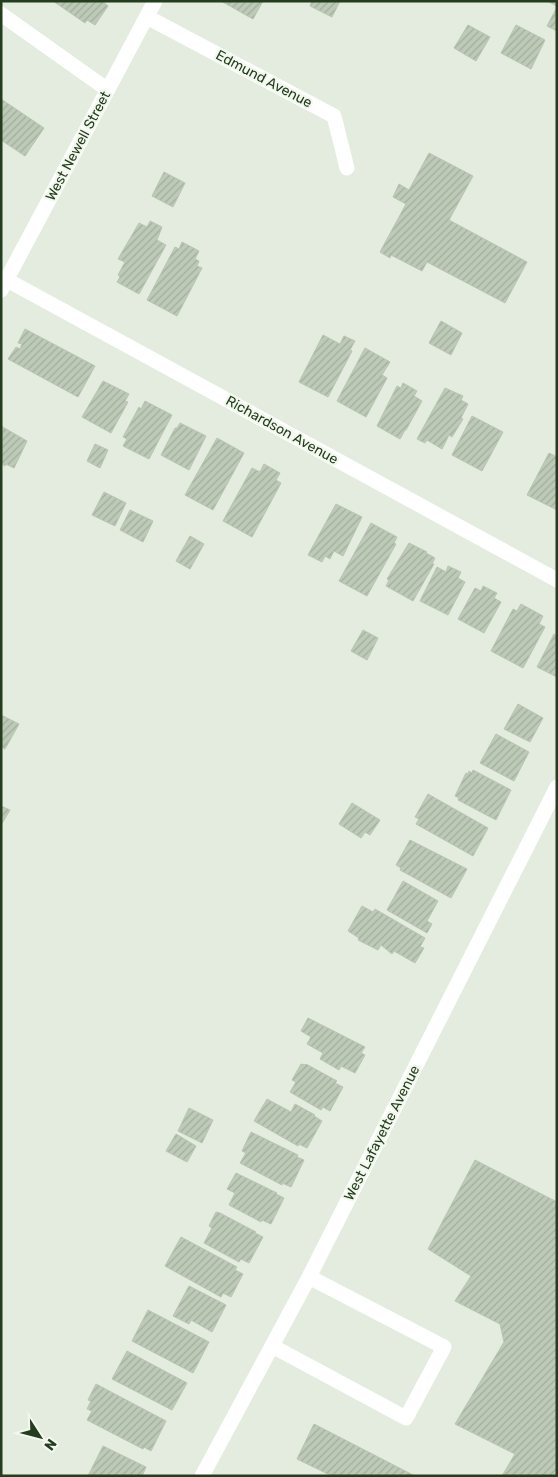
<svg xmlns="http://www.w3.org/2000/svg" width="558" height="1477" font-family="Rubik,sans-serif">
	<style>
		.building { fill: url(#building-hatch); stroke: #b7c6b1 }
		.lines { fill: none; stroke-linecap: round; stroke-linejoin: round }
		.minor { stroke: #fff; stroke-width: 15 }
		.labels { text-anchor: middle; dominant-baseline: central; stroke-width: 4.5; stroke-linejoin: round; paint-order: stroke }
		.street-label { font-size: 14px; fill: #243d1e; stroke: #f3f8ef }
	</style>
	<defs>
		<pattern id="building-hatch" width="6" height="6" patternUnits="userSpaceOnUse" patternTransform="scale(1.25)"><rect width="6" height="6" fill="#bdcab7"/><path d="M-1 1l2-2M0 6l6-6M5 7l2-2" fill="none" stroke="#a2ae9d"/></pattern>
	</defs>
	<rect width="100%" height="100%" fill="#e3ecdf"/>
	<path class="building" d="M 53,1 L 102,1 L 108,6 L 95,25 L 87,20 L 85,23 Z
		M 221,1 L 263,1 L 253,19 Z
		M 312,1 L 340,1 L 332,17 L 310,6 Z
		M 547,1 L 557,1 L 557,6 Z
		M 557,7 L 557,31 L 547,26 Z
		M 468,25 L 490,37 L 476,61 L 454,48 Z
		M 516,25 L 545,40 L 531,69 L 501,53 Z
		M 1,99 L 44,128 L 25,156 L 1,140 Z
		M 429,153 L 473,176 L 449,220 L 527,262 L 505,303 L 427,262 L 422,271 L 391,255 L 390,258 L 380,252 L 406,204 L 393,197 L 399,184 L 409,190 Z
		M 164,172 L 185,183 L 173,207 L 152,196 Z
		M 150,221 L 162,227 L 157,240 L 166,245 L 139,294 L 117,282 L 120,277 L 118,275 L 125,262 L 118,259 L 139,223 L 147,227 Z
		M 182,242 L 199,251 L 195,259 L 199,261 L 197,266 L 202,268 L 177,316 L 147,300 L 175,247 L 179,249 Z
		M 441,321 L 462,333 L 451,355 L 429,343 Z
		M 25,329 L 95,366 L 78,397 L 8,359 L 16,347 L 20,349 L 22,344 L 18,343 Z
		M 323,335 L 340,344 L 344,336 L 355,341 L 350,350 L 352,351 L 328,397 L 299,382 Z
		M 365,348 L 390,362 L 382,375 L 387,378 L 366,417 L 337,401 Z
		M 103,381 L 129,394 L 125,401 L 128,402 L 111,433 L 82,417 Z
		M 403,383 L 417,391 L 414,396 L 422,401 L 406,430 L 405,430 L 400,439 L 377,426 L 397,386 L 401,388 Z
		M 445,388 L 463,396 L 461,400 L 468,404 L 461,418 L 463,419 L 452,437 L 449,435 L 442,449 L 427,440 L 425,443 L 417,439 Z
		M 145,401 L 172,415 L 149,459 L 123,446 L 127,439 L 123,437 L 139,407 L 141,409 Z
		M 472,416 L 503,432 L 482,471 L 452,455 Z
		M 180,423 L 206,436 L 189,470 L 161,455 L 175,428 L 177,428 Z
		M 1,426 L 27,441 L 14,468 L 6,464 L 5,466 L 1,463 Z
		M 217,438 L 244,453 L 213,510 L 185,495 Z
		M 95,444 L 108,450 L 100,468 L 87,461 Z
		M 549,453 L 557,457 L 557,510 L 527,495 Z
		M 264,464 L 280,473 L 276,480 L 281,483 L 252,537 L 223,521 L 252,468 L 260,472 Z
		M 104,492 L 126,503 L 115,526 L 92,515 Z
		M 336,504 L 362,517 L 343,556 L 334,551 L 330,559 L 325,556 L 322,562 L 308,555 Z
		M 130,510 L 153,521 L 143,542 L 120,530 Z
		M 371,523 L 397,537 L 394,543 L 396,544 L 367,596 L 339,581 Z
		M 190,536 L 204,544 L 190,569 L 176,561 Z
		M 409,543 L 427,552 L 426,553 L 435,558 L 432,564 L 434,564 L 413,601 L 386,586 L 389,580 L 387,579 Z
		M 448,566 L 461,572 L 458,578 L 465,582 L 448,615 L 420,601 L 437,567 L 446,572 Z
		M 483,586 L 497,593 L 494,598 L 501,602 L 484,633 L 458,619 L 475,588 L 481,591 Z
		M 521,604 L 543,616 L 539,624 L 545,627 L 523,668 L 491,651 L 513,609 L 517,611 Z
		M 363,630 L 378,638 L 367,660 L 351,651 Z
		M 554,634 L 557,636 L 557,677 L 537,667 Z
		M 518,704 L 543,718 L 530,742 L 504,729 Z
		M 1,715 L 19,724 L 5,749 L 1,747 Z
		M 496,734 L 529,752 L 514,781 L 480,763 Z
		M 473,770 L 511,790 L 496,820 L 458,800 L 459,798 L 455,796 L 466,773 L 468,774 L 469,771 L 472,773 Z
		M 428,794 L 488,828 L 473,856 L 416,824 L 419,819 L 415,817 Z
		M 352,803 L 380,820 L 370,835 L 365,832 L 361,838 L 339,824 Z
		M 1,806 L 10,810 L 1,825 Z
		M 410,840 L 467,869 L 451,898 L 400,870 L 401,868 L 396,865 Z
		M 403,881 L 438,901 L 427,921 L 432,924 L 427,933 L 387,910 Z
		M 362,906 L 373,912 L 375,909 L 425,938 L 420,947 L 424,948 L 415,963 L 394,951 L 392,954 L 381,945 L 378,950 L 358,940 L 359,938 L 348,931 Z
		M 308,1018 L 365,1047 L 361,1053 L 365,1055 L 355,1073 L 341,1066 L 339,1070 L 320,1059 L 323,1053 L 307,1044 L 311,1037 L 301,1031 Z
		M 301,1064 L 305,1065 L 306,1064 L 337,1081 L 335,1083 L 343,1087 L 330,1111 L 323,1107 L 321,1110 L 290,1092 L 296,1082 L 292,1080 Z
		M 267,1099 L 291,1112 L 295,1104 L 315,1115 L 314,1116 L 322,1121 L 307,1148 L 299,1144 L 298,1146 L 254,1121 Z
		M 189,1108 L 213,1120 L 202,1143 L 178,1131 Z
		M 251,1132 L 298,1155 L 297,1157 L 304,1160 L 291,1187 L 282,1183 L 282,1185 L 240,1163 L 246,1153 L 242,1151 Z
		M 176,1134 L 196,1146 L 187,1162 L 166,1151 Z
		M 475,1160 L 557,1202 L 557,1476 L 502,1476 L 515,1454 L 455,1424 L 504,1342 L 500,1324 L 455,1301 L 471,1276 L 428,1249 Z
		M 236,1173 L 277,1193 L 276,1194 L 284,1198 L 271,1224 L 262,1220 L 261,1222 L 229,1205 L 235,1193 L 227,1189 Z
		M 216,1212 L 220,1213 L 256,1232 L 255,1233 L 263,1237 L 249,1263 L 241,1259 L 239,1262 L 204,1243 L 212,1228 L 209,1226 Z
		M 181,1237 L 237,1267 L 235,1270 L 243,1274 L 231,1297 L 223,1293 L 221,1297 L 165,1266 Z
		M 189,1286 L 226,1305 L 212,1332 L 191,1320 L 189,1324 L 173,1316 Z
		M 148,1310 L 209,1342 L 193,1373 L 132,1341 Z
		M 127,1351 L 187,1383 L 172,1410 L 112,1379 Z
		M 96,1384 L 166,1421 L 151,1451 L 144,1447 L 143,1449 L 87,1420 L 92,1411 L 87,1409 L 91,1401 L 88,1400 Z
		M 314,1424 L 415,1476 L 332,1476 L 297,1459 Z
		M 103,1446 L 146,1467 L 142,1476 L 88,1476 Z"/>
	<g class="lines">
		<path class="minor" d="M 1,14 L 108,90
			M 147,17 L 334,116 L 347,168
			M 7,280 L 557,580
			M 1,290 L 155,1
			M 272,1346 L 406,1418 L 444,1347 L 309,1277
			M 202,1476 L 309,1277 L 557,787"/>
	</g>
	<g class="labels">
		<g class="street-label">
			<text transform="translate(264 79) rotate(28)">Edmund Avenue</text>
			<text transform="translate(78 146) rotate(-62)">West Newell Street</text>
			<text transform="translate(282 430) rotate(29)">Richardson Avenue</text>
			<text transform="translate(382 1133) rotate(-63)">West Lafayette Avenue</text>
		</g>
	</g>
	<rect width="558" height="1477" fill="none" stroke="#243d1e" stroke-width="5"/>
	<g transform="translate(40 1437) rotate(126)" stroke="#f3f8ef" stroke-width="4" paint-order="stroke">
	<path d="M0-4L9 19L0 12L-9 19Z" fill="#243d1e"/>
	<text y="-8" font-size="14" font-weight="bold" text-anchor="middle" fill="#243d1e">N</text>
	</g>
</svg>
